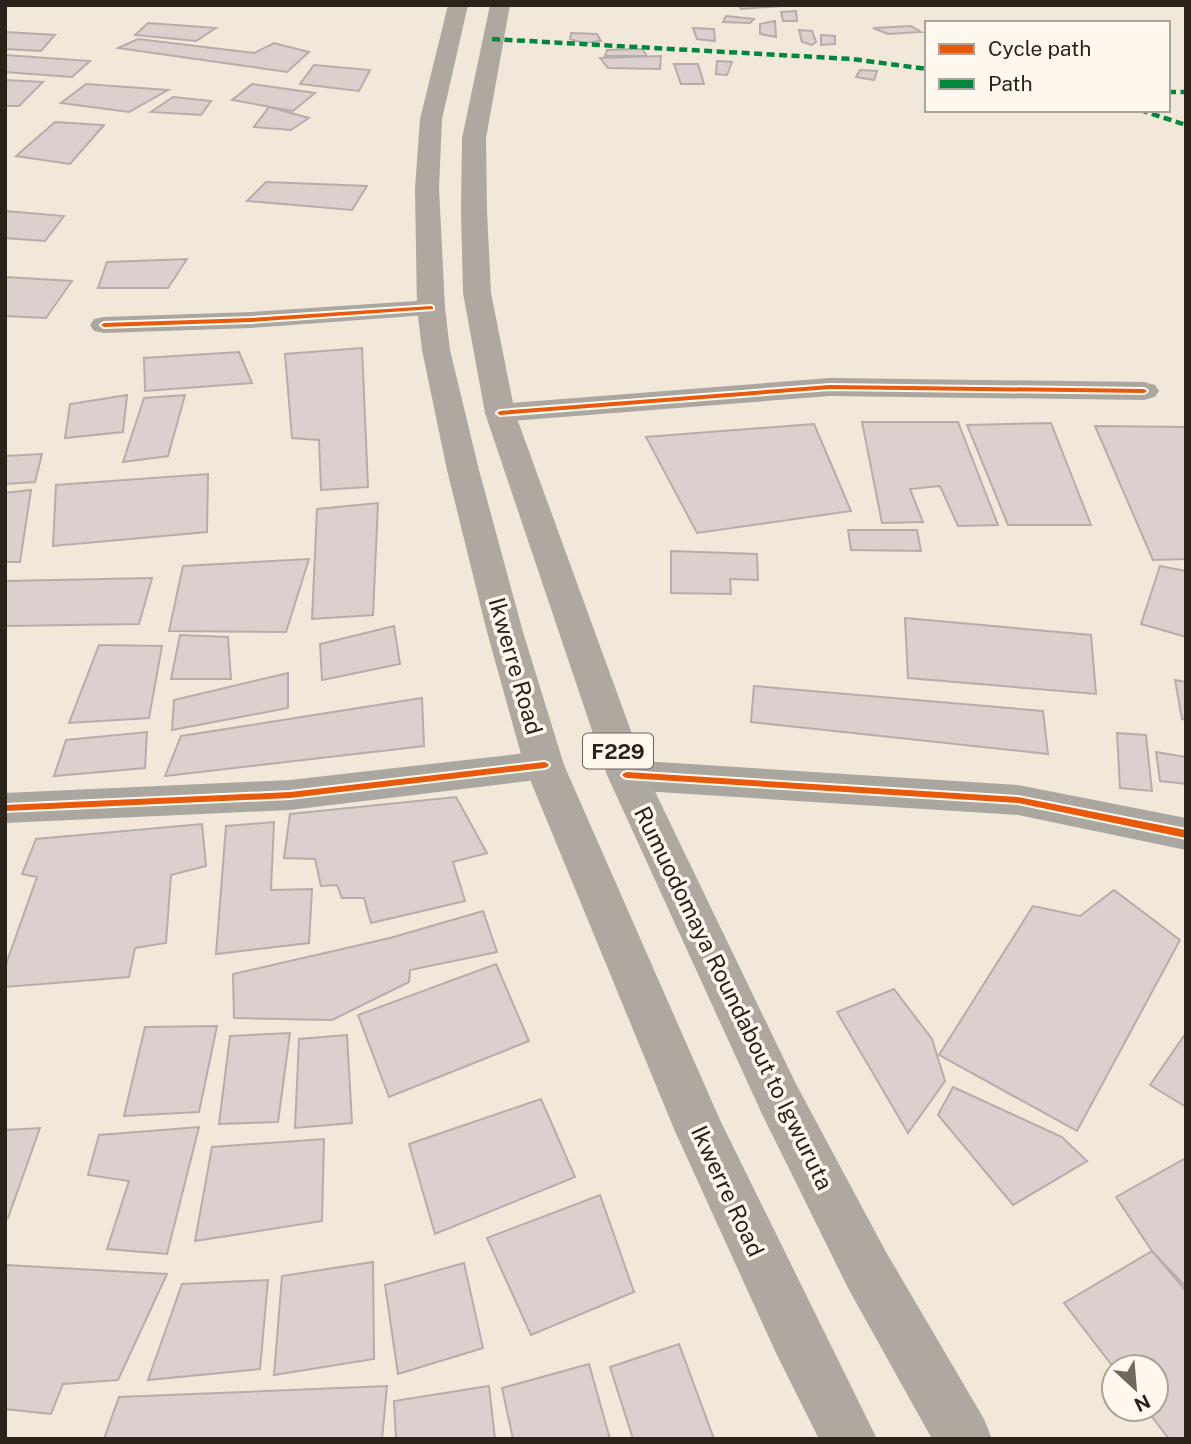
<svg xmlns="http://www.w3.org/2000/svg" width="1191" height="1444" font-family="'Public Sans',sans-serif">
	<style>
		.building { fill: #dbd0ce; stroke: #b6adaa; stroke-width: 2 }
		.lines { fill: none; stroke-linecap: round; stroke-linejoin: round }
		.street { fill: #aaa7a0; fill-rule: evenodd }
		.primary { fill: #afa8a0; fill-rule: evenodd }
		.quiet { stroke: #00873e; stroke-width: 4.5; stroke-dasharray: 8 4.5; stroke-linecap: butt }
		.cycleway-casing { stroke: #fff8ef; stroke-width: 4 }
		.cycleway { fill: #e8590c; fill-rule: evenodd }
		.labels { text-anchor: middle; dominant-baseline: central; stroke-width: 7; stroke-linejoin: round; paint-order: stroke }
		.shield { fill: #fff8ef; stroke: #69635a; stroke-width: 2 }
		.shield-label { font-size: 21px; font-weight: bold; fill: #29231a }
		.street-label { font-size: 23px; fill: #29231a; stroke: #fff8ef }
	</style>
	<rect width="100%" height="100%" fill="#f1e8da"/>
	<path class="building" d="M 738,5 L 794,5 L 741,9 Z
		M 796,11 L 797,21 L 783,21 L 781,12 Z
		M 726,16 L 754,19 L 750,23 L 723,22 Z
		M 775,21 L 776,37 L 760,34 L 760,24 Z
		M 148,23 L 216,28 L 196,41 L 135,35 Z
		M 911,26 L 921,32 L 888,34 L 873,28 Z
		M 693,28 L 714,29 L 715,41 L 697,39 Z
		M 799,30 L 812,31 L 816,42 L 812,45 L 802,42 Z
		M 5,32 L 55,35 L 41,51 L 5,49 Z
		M 571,33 L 597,34 L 601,41 L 583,43 L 570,39 Z
		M 821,35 L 835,36 L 835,44 L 821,45 Z
		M 138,39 L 254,53 L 274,43 L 309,52 L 287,72 L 118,48 Z
		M 642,49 L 647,56 L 605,56 L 607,50 Z
		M 5,55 L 90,61 L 72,77 L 5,72 Z
		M 661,56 L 660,69 L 608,68 L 600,58 Z
		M 717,61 L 732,62 L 727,75 L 716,74 Z
		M 674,64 L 698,64 L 704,84 L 681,84 Z
		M 314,65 L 370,70 L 359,91 L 300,84 Z
		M 860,70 L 877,71 L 874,80 L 856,77 Z
		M 5,80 L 43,82 L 19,106 L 5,106 Z
		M 86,84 L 168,90 L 129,112 L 61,103 Z
		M 252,84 L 315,93 L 293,111 L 232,100 Z
		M 173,97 L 211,101 L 201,115 L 151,112 Z
		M 269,107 L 309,118 L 291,130 L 254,127 Z
		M 55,122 L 104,125 L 70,164 L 16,156 Z
		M 266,182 L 367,186 L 352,210 L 247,201 Z
		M 5,211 L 64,216 L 45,241 L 5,238 Z
		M 187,259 L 168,288 L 98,288 L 107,262 Z
		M 5,277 L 72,281 L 46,318 L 5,316 Z
		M 362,348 L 368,487 L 321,490 L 319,440 L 292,438 L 285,354 Z
		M 239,352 L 252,383 L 145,391 L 144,358 Z
		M 127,395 L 123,432 L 65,438 L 70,404 Z
		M 185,395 L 168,456 L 123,462 L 144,398 Z
		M 862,422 L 958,422 L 998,525 L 958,526 L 940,486 L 910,489 L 923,522 L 882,523 Z
		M 1051,423 L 1091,525 L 1008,525 L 967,425 Z
		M 814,424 L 851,511 L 697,533 L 646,437 Z
		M 1095,426 L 1186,427 L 1186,559 L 1153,560 Z
		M 42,454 L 35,482 L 5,484 L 5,456 Z
		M 208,474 L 207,532 L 53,546 L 56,485 Z
		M 31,490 L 20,562 L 5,562 L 5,493 Z
		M 378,503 L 373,615 L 312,619 L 317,509 Z
		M 848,530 L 917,530 L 921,551 L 851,550 Z
		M 671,551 L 757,554 L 758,580 L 730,579 L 731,594 L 671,593 Z
		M 309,559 L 286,632 L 169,631 L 183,566 Z
		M 1160,566 L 1186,571 L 1186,637 L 1141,624 Z
		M 152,578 L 139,624 L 5,626 L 5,581 Z
		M 905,618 L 1091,635 L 1096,694 L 908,678 Z
		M 394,626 L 400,664 L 322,680 L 320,644 Z
		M 180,635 L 228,637 L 231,679 L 171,679 Z
		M 99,645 L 162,646 L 149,718 L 69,723 Z
		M 288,673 L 288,708 L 172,730 L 174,700 Z
		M 1175,680 L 1186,682 L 1186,720 L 1182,719 Z
		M 754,686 L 1043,711 L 1048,754 L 751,722 Z
		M 422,698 L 424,746 L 165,776 L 181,736 Z
		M 147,732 L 145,768 L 54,776 L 66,740 Z
		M 1117,733 L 1146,735 L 1152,791 L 1120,788 Z
		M 1156,752 L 1186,757 L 1186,784 L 1160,781 Z
		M 456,797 L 487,853 L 453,862 L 465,901 L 371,923 L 364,898 L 342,898 L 337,885 L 321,886 L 315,859 L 284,858 L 290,814 Z
		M 274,822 L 271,890 L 312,889 L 309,943 L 216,954 L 226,826 Z
		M 202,824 L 206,866 L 171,875 L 166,943 L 135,948 L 129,977 L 5,987 L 5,967 L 37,877 L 22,874 L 36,839 Z
		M 1114,890 L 1180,940 L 1077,1131 L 939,1055 L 1033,906 L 1080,916 Z
		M 483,911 L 497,952 L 410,970 L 409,982 L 332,1020 L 234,1018 L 233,974 L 390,938 Z
		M 496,964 L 529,1041 L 389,1097 L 358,1015 Z
		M 894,989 L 932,1039 L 945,1081 L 908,1133 L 837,1012 Z
		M 217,1026 L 199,1112 L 124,1116 L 145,1027 Z
		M 290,1033 L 278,1122 L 219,1124 L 230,1036 Z
		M 1186,1033 L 1186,1107 L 1150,1085 Z
		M 347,1035 L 352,1123 L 295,1128 L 299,1039 Z
		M 953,1087 L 1062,1137 L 1087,1161 L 1013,1205 L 938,1115 Z
		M 541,1099 L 575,1177 L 435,1234 L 409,1144 Z
		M 199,1127 L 167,1254 L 107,1249 L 129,1181 L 88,1175 L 99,1135 Z
		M 40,1128 L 8,1218 L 5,1218 L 5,1130 Z
		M 324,1139 L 322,1221 L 195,1241 L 212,1147 Z
		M 1186,1158 L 1186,1287 L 1152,1251 L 1116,1197 Z
		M 600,1195 L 634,1292 L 531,1335 L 487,1238 Z
		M 1152,1251 L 1186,1291 L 1186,1439 L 1169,1439 L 1146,1409 L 1156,1409 L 1156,1367 L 1114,1368 L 1064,1303 Z
		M 373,1262 L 374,1359 L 274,1375 L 282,1276 Z
		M 464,1263 L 483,1348 L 398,1374 L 385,1285 Z
		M 6,1265 L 167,1274 L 118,1380 L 63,1384 L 51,1414 L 5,1409 Z
		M 268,1280 L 260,1369 L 148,1380 L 182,1284 Z
		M 679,1344 L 714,1439 L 633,1439 L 610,1367 Z
		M 589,1364 L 610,1439 L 513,1439 L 502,1388 Z
		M 387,1386 L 382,1439 L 104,1439 L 119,1397 Z
		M 489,1386 L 495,1439 L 396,1439 L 394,1401 Z"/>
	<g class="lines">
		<path class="street" d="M 431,300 L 441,302 L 445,308 L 441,314 L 251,328 L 104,333 L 94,331 L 90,325 L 94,319 L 104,317 L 251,312 Z
			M 830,378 L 1144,382 L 1155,385 L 1159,391 L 1155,397 L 1144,400 L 830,396 L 500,422 L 489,419 L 485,413 L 489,407 L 500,404 Z
			M 544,751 L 558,755 L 564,765 L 558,775 L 544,779 L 290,810 L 5,823 L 5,793 L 290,780 Z
			M 627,760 L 1018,785 L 1186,818 L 1186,850 L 1018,815 L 627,790 L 613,785 L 607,775 L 613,765 Z"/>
		<path class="primary" d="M 448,5 L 468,5 L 442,119 L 439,188 L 445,308 L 450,350 L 479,470 L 523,632 L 564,765 L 720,1120 L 877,1439 L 819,1439 L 776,1353 L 674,1129 L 524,765 L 487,632 L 447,470 L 422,350 L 417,308 L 415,188 L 420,119 Z
			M 490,5 L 510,5 L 486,138 L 487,211 L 491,293 L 515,413 L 647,775 L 796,1084 L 886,1252 L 984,1419 L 992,1439 L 932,1439 L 848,1288 L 762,1114 L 607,775 L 485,413 L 463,293 L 461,211 L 462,138 Z"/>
		<path class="quiet" d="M 492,39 L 852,59 L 927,69
			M 1168,92 L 1186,92
			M 1140,110 L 1186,125"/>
		<defs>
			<path id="cycleway" d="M 431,306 L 433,307 L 433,309 L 251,322 L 104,327 L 101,325 L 104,323 L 251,318 Z
				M 830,385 L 1144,389 L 1147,391 L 1144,393 L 830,389 L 500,415 L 497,413 L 500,411 Z
				M 544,762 L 547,763 L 549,765 L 547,767 L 544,768 L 290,798 L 5,811 L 5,805 L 290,792 Z
				M 627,772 L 1018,797 L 1186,830 L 1186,838 L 1018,803 L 627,778 L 624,777 L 622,775 L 624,773 Z"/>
		</defs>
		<use href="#cycleway" class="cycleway-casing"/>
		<use href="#cycleway" class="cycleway"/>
	</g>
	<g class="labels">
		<rect class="shield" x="583" y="733.5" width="70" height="35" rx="5"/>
		<g class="shield-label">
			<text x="618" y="751">F229</text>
		</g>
		<g class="street-label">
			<text transform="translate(516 666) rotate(74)">Ikwerre Road</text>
			<text transform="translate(734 998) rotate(64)">Rumuodomaya Roundabout to Igwuruta</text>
			<text transform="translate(728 1191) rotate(65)">Ikwerre Road</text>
		</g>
	</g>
	<rect width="1191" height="1444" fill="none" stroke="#29231a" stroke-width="14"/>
	<rect x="925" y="21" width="245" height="91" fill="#fff8ef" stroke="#a9a39a" stroke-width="2"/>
	<rect x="939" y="44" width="35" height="10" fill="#e8590c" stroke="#a9a39a" stroke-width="2"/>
	<text x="988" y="56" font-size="21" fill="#29231a">Cycle path</text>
	<rect x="939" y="79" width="35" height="10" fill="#00873e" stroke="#a9a39a" stroke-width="2"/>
	<text x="988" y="91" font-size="21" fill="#29231a">Path</text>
	<g transform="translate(1135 1388) rotate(154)"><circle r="33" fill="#fff8ef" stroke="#a9a39a" stroke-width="2"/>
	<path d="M0-5L12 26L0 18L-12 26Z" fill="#6f685d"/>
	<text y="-10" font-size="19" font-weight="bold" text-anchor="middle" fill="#29231a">N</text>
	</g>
</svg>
